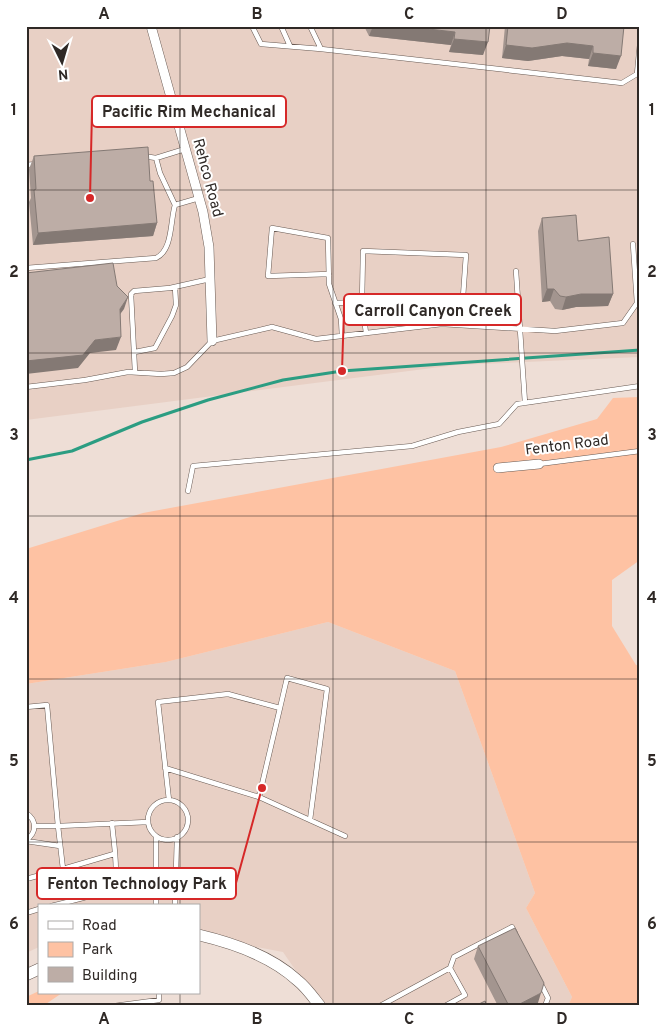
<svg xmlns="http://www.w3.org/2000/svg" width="666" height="1032" font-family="Overpass,sans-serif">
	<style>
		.built { fill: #e8d0c5 }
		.green { fill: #fec2a3 }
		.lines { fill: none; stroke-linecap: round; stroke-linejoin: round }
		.stream { stroke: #2b9d82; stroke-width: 3 }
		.service-casing { stroke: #685a53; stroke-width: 5.5 }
		.minor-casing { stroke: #685a53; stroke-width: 10 }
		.tertiary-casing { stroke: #685a53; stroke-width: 12 }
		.service { stroke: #fff; stroke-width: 4.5 }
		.minor { stroke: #fff; stroke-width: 9 }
		.tertiary { stroke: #fff; stroke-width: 11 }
		.wall { fill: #a3958f }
		.shaded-wall { fill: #847974 }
		.building { fill: #bdada6; stroke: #847974 }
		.grid { fill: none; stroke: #2f2926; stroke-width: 1; stroke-opacity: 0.55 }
		.labels { text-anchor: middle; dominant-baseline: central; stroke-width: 4; stroke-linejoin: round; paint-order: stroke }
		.street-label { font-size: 15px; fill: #2f2926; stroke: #fff }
		.leader { fill: none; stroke: #d62828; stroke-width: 2 }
		.callout-dot { fill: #d62828; stroke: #fff; stroke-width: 2 }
		.callout { fill: #fff; stroke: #d62828; stroke-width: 2 }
		.callout-label { font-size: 16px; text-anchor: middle; font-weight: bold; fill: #2f2926 }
		.neatline { fill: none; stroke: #2f2926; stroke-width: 2 }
		.grid-label { font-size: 16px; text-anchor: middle; font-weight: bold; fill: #2f2926 }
	</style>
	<rect width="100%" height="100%" fill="#eeded6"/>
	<path class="built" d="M 26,26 L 640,26 L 640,357 L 456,365 L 26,420 Z
		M 328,622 L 455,671 L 535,893 L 526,908 L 572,997 L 568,1006 L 320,1006 L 283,952 L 199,936 L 199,906 L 39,906 L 39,947 L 26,953 L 26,684 L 166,662 Z"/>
	<path class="green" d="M 640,397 L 640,560 L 612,580 L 612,626 L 636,665 L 640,666 L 640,1006 L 568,1006 L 572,997 L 526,908 L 535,893 L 455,671 L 328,622 L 166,662 L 26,684 L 26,549 L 143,513 L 501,447 L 597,419 L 613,398 Z
		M 39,991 L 39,993 L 62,993 L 43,1006 L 26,1006 L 26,997 Z"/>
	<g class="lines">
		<path class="stream" d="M 26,460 L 72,451 L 142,422 L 208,400 L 283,380 L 342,371 L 640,350"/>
		<defs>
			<path id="service" d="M 252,26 L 261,44 L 321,49
				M 281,26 L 290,46
				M 310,26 L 321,49 L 622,83 L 637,74 L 640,43
				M 143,156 L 156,158 L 185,149
				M 156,158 L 160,173 L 175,205
				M 26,165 L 36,164
				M 26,268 L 156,258 C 173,250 170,221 175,205 L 199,198
				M 516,271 L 525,403
				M 329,274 L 268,276 L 272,228 L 328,238 L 329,284 L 341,319 L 342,336
				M 335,303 L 362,302
				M 366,333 L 362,302 L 363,251 L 466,255 L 461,325
				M 135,352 L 155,348 L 172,316 L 176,305 L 175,287
				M 135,372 L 131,294 L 134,291 L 170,288 L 210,279
				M 26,387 L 85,380 L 128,372 L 161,374 L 174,373 L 187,367 L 212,341 L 272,327 L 316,339 L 442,324 L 555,331 L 623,323 L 637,303 L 633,244
				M 539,464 L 640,451
				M 188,491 L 193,466 L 412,446 L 458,432 L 499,424 L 517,404 L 640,386
				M 26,707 L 47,705 L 58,826 L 35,826
				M 280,708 L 287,678 L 327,689 L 310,820
				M 165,768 L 259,797 L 280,708 L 228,694 L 158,702 L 169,800
				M 259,797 L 345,836
				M148 820a20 20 0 1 1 40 0a20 20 0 1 1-40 0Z
				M 26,813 C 37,820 37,833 26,840
				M 26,841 L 60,846
				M 63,869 L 114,854
				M 26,879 L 63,869 L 58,826 L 148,822
				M 51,906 C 67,901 110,896 115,879 C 118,867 113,837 112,823
				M 156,906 L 156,836
				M 175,906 L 177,837
				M 26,913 L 39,909
				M 450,968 L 454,957 L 512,927 L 515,933
				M 541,984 L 548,998 L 545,1006
				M 114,1006 L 159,1000 L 159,993
				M 380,1006 L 450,968 L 465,995 L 445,1006"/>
			<path id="minor" d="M 151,26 L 203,212 L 209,247 L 212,341
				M 498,468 L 539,464"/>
			<path id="tertiary" d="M 199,935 C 233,943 271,956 297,980 C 306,987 313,997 320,1006
				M 26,975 L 39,969"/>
		</defs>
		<use href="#service" class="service-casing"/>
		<use href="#minor" class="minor-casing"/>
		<use href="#tertiary" class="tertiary-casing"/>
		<use href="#service" class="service"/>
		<use href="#minor" class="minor"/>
		<use href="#tertiary" class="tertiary"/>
	</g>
	<path class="wall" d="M 364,26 L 490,26 L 483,55 L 449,52 L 451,45 L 369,36 Z
		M 505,26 L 624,26 L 616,69 L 588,66 L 589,59 L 562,56 L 528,61 L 502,58 Z
		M 34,156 L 150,181 L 157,223 L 153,236 L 33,245 L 29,202 L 31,198 L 29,169 Z
		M 542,218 L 578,241 L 613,294 L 608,306 L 576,307 L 562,310 L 555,309 L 550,301 L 542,302 L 538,231 Z
		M 478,946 L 537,1006 L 498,1006 L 474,959 Z"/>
	<path class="shaded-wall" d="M 373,26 L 402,26 L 455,32 L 451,45 L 369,36 Z
		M 454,39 L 488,42 L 483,55 L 449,52 Z
		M 567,43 L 593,46 L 589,59 L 562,56 L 528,61 L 502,58 L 506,45 Z
		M 593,53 L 621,56 L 616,69 L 588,66 Z
		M 157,223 L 153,236 L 33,245 L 38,233 Z
		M 547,289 L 554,289 L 550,301 L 542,302 Z
		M 581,294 L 613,294 L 608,306 L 576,307 L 562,310 L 566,297 Z
		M 128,297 L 124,309 L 115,321 L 120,309 Z
		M 121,337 L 116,350 L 90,353 L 78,368 L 26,374 L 26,361 L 95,340 Z
		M 541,993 L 537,1006 L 516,1006 Z"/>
	<path class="building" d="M 402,26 L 490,26 L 488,42 L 454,39 L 455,32 Z
		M 508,26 L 624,26 L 621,56 L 593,53 L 593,46 L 567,43 L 532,48 L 506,45 Z
		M 148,147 L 150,181 L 153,181 L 157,223 L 38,233 L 34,190 L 36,189 L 34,156 Z
		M 576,215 L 578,241 L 609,237 L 613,294 L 581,294 L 566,297 L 560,296 L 554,289 L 547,289 L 542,218 Z
		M 113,263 L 117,286 L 128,297 L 120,309 L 121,337 L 95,340 L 83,355 L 26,361 L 26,273 Z
		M 515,928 L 544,983 L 541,993 L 516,1006 L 509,1006 L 478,946 Z
		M 485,1001 L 487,1006 L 475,1006 Z"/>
	<path class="grid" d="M 180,26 L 180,906M 333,26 L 333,1006M 486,26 L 486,1006M 26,190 L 640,190M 26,353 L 640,353M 26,516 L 640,516M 26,679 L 640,679M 26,842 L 640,842M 180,993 L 180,1006"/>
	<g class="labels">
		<g class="street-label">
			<text transform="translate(207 178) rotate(75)">Rehco Road</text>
			<text transform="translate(567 446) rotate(-7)">Fenton Road</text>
		</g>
	</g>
	<path class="leader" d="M90 198L92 111M342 371L344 310M262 788L236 883"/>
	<g class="callout-dot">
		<circle cx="90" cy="198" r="5"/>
		<circle cx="342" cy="371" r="5"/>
		<circle cx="262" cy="788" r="5"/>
	</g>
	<g class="callout">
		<rect x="92" y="96" width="194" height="31" rx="5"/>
		<rect x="344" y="294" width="177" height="31" rx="5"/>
		<rect x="37" y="868" width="199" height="31" rx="5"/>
	</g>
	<g class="callout-label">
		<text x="189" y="117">Pacific Rim Mechanical</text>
		<text x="433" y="316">Carroll Canyon Creek</text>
		<text x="137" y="889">Fenton Technology Park</text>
	</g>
	<rect width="666" height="1032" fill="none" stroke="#ffffff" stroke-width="55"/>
	<rect x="38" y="904" width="162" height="90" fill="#ffffff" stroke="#aca9a8"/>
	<rect x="48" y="921" width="25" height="8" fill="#ffffff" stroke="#aca9a8"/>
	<text x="82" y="930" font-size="15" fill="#2f2926">Road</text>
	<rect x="48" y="942" width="25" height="15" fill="#fec2a3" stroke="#aca9a8"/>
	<text x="82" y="954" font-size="15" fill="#2f2926">Park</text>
	<rect x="48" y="967" width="25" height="15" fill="#bdada6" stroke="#aca9a8"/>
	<text x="82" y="980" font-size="15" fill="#2f2926">Building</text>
	<g transform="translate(62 62) rotate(175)" stroke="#ffffff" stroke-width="4" paint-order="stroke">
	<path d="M0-4L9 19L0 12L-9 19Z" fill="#2f2926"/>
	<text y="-8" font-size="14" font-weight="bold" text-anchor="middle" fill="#2f2926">N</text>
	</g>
	<rect x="28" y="28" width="610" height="976" class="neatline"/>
	<g class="grid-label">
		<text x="104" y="19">A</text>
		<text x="257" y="19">B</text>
		<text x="409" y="19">C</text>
		<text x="562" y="19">D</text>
		<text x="14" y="115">1</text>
		<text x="652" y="115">1</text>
		<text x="14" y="277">2</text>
		<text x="652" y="277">2</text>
		<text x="14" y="440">3</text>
		<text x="652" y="440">3</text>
		<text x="14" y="603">4</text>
		<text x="652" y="603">4</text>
		<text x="14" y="766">5</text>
		<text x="652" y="766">5</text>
		<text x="14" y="929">6</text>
		<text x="652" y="929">6</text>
		<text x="104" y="1024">A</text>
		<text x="257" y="1024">B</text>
		<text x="409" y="1024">C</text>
		<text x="562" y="1024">D</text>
	</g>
</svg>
